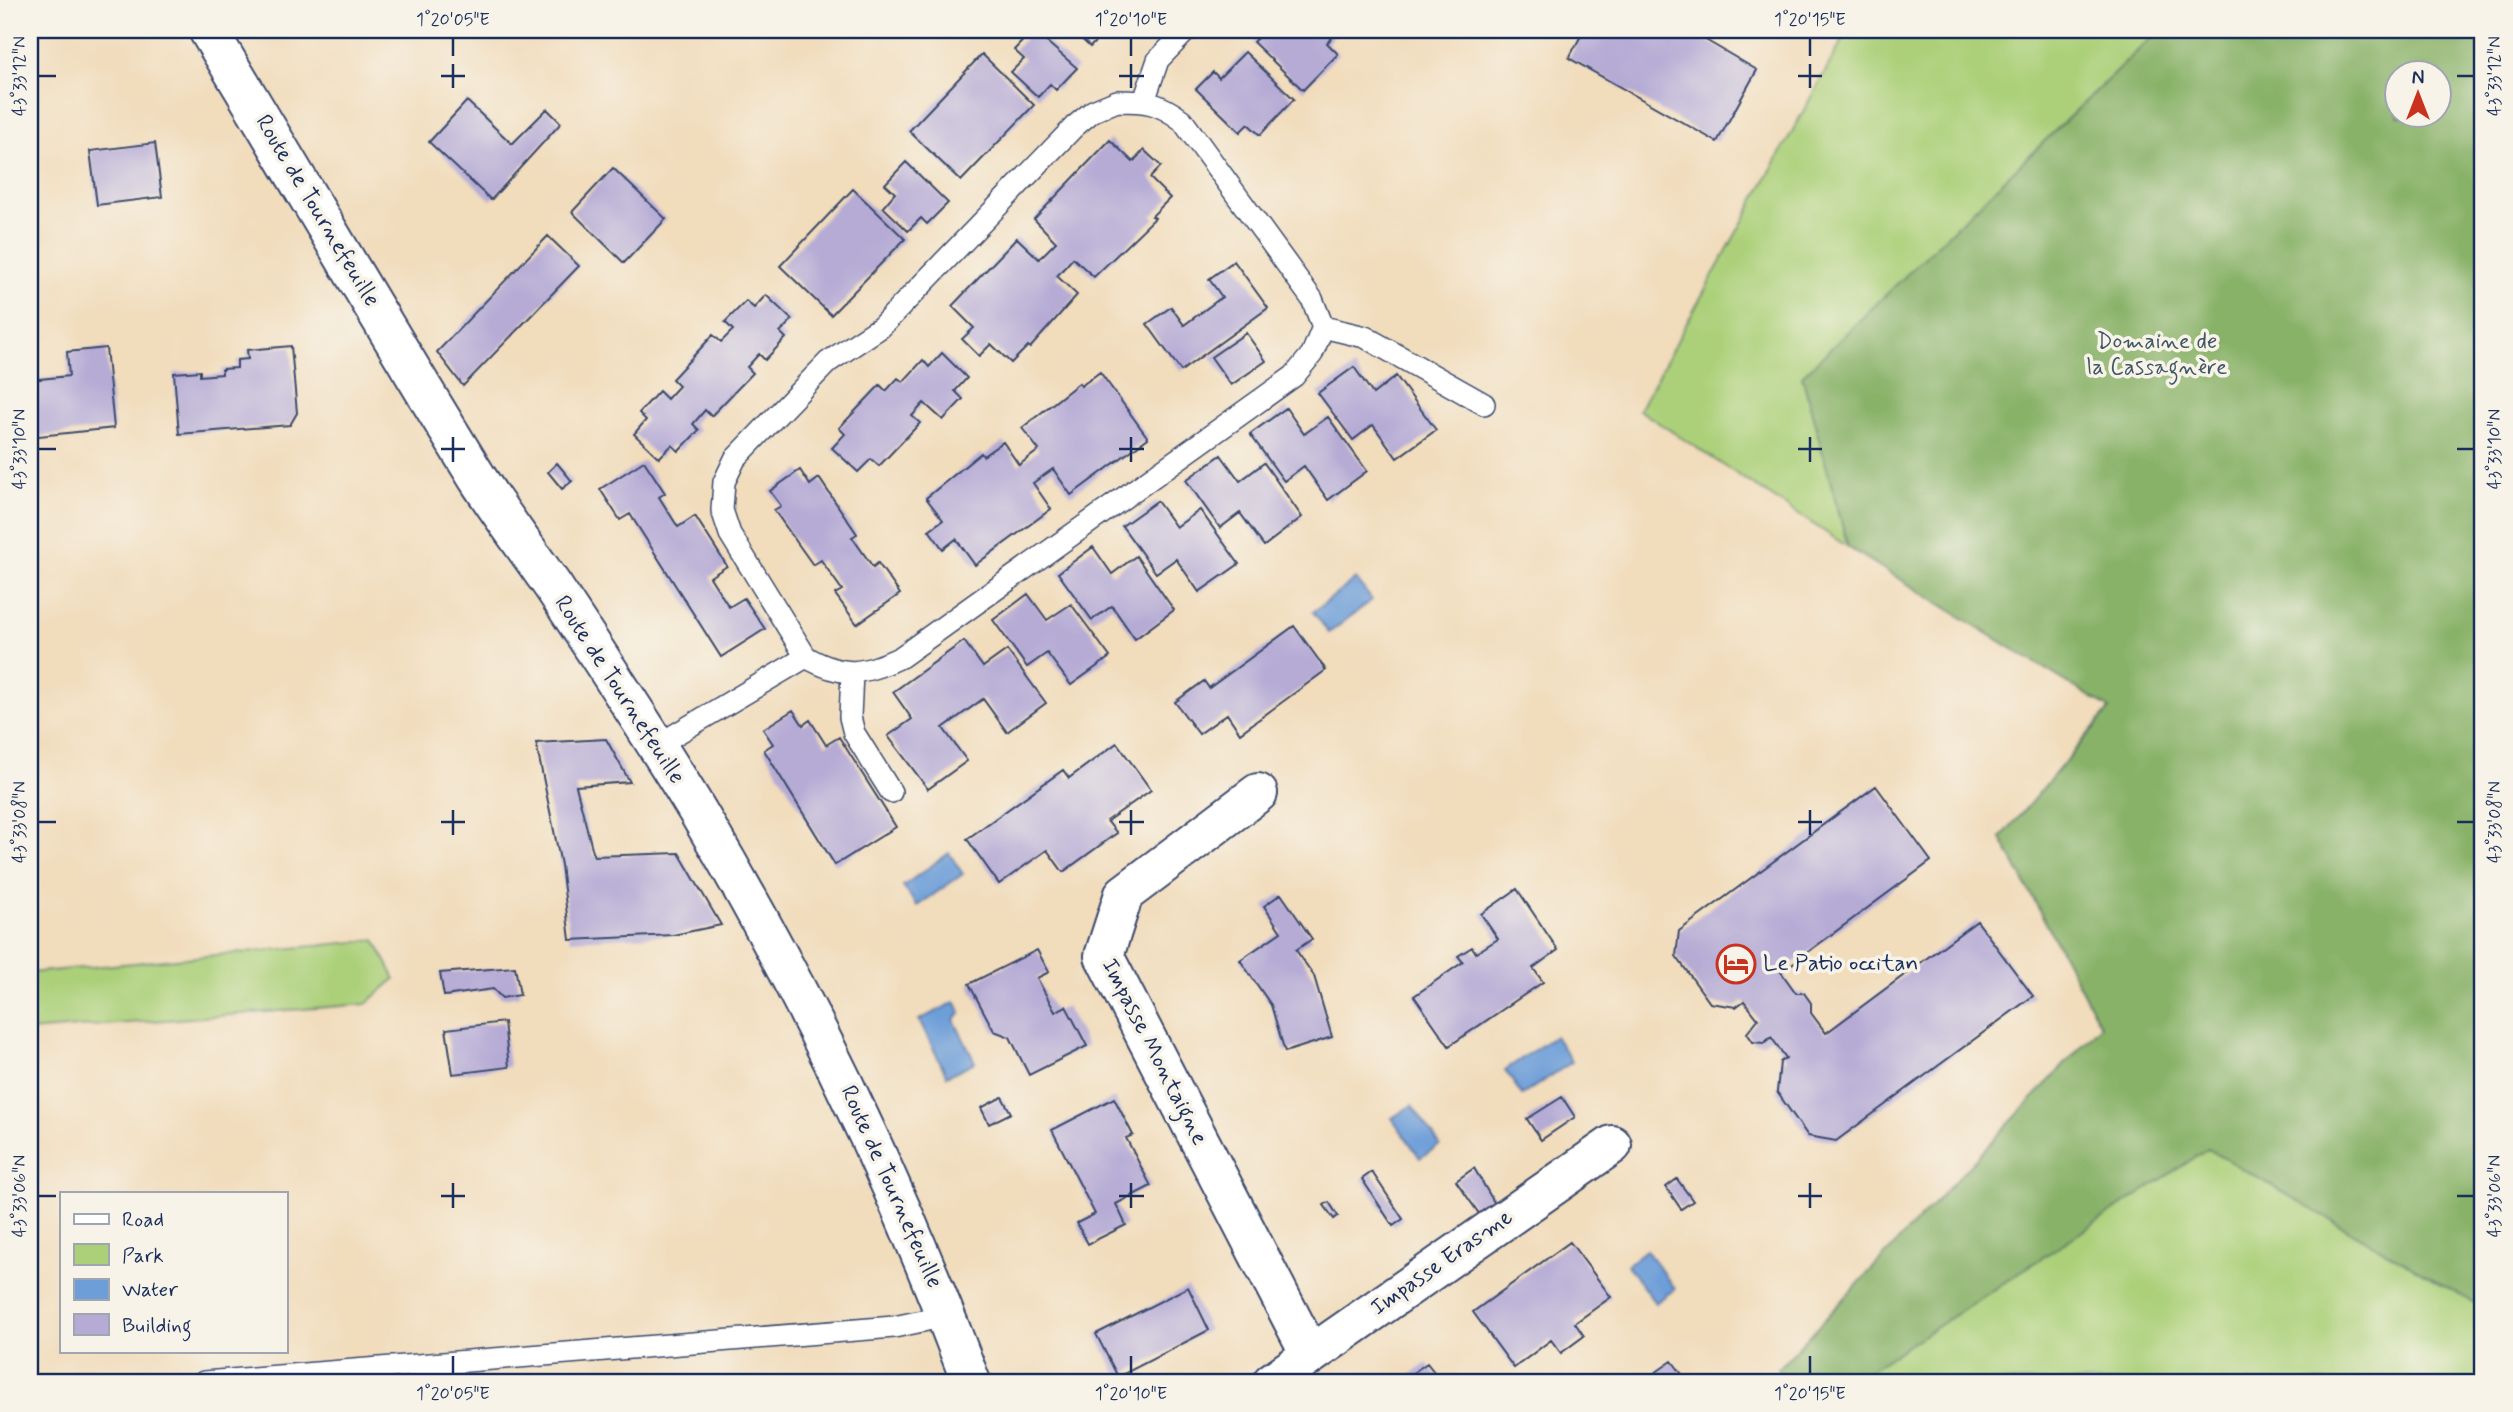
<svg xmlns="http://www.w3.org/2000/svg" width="2513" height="1412" font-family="Mynerve,sans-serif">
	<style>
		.green { fill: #acd079; stroke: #64806c; stroke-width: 2; fill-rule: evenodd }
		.forest { fill: #89b269; stroke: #527064; stroke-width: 2; fill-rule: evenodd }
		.water { fill: #6d9ed8; stroke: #44669b; stroke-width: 2 }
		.building { fill: #b5abd5 }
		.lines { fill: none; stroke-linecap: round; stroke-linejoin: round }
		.service-casing { stroke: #3b496c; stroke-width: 24 }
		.minor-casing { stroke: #3b496c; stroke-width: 42 }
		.tertiary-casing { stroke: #3b496c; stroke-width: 42 }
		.service { stroke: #fff; stroke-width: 21 }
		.minor { stroke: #fff; stroke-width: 38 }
		.tertiary { stroke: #fff; stroke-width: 38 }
		.ticks { fill: none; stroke: #1b2f5e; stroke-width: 2.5 }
		.labels { text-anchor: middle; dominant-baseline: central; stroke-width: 7; stroke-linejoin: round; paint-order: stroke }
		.street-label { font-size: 23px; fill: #1b2f5e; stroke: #f7f3e8 }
		.park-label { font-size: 23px; fill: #3f5765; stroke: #f7f3e8 }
		.poi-label { font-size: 23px; fill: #1b2f5e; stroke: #f7f3e8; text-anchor: start }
		.neatline { fill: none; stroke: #1b2f5e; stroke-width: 2.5 }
		.ticks-label { font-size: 18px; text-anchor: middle; fill: #1b2f5e }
	</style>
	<rect width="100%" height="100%" fill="#f7f3e8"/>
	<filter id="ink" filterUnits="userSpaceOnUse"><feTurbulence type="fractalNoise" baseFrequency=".0143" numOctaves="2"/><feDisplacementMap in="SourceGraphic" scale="14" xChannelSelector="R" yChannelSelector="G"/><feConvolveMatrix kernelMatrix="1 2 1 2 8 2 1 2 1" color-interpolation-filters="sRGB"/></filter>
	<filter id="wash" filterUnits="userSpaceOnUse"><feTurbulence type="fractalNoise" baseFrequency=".00686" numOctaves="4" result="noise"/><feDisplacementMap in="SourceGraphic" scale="28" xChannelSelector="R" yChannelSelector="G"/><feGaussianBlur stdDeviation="1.57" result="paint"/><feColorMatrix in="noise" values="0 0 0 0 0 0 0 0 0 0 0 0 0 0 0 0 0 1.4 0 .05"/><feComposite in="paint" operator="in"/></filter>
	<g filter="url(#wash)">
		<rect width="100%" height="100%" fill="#f1dcbb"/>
		<path class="green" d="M 1848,30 L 2483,30 L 2483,1382 L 1788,1382 L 1778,1369 L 2101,1026 L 2001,838 L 2110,708 L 1848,547 L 1639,410 ZM 2398,74 L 2440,74 L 2440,116 L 2398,116 Z
			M 375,940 L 395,979 L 366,1004 L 30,1031 L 30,973 Z"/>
		<path class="forest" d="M 2159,30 L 2483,30 L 2483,1308 L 2208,1149 L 1852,1382 L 1788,1382 L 1778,1369 L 2101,1026 L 2001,838 L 2110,709 L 1848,547 L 1802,376 ZM 2398,74 L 2440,74 L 2440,116 L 2398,116 Z"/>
		<path class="water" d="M 1356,579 L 1372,600 L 1329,633 L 1313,612 Z
			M 949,853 L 963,874 L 917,906 L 903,886 Z
			M 955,1002 L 961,1012 L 954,1020 L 975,1062 L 947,1076 L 919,1020 Z
			M 1555,1036 L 1572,1062 L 1522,1095 L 1505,1070 Z
			M 1412,1105 L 1440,1145 L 1420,1158 L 1392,1118 Z
			M 1646,1250 L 1675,1289 L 1655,1303 L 1627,1265 Z"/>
		<g id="blocks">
			<path class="building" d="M 1033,30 L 1077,68 L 1056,90 L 1050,84 L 1038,97 L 1011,72 L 1024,59 L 1014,50 Z
				M 1072,30 L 1107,30 L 1090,47 Z
				M 1265,30 L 1329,30 L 1334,35 L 1327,43 L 1338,54 L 1303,90 L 1253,42 Z
				M 1584,30 L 1700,30 L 1697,35 L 1757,70 L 1717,142 L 1569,58 Z
				M 1245,52 L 1294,99 L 1260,135 L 1248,124 L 1240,132 L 1196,89 L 1213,72 L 1219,78 Z
				M 982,54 L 1034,105 L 961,181 L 909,131 Z
				M 467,101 L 512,144 L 547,109 L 561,123 L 491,200 L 429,142 Z
				M 1110,140 L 1133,162 L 1144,150 L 1161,166 L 1150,178 L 1170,198 L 1152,216 L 1155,218 L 1094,277 L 1073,258 L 1057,276 L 1077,295 L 1030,348 L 1028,346 L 1011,363 L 991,344 L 979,356 L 962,339 L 974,328 L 952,306 L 1017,238 L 1039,259 L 1056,242 L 1034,219 Z
				M 155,143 L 162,197 L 97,205 L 90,151 Z
				M 906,162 L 948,203 L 927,224 L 921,218 L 908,231 L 883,207 L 895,193 L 885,184 Z
				M 613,168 L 666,219 L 624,263 L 572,212 Z
				M 30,170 L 37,217 L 30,217 Z
				M 853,189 L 905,239 L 831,315 L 780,266 Z
				M 548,236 L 579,266 L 463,386 L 437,352 Z
				M 1234,261 L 1268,308 L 1181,371 L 1147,324 L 1171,307 L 1184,325 L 1222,297 L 1209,279 Z
				M 766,295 L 792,320 L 780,332 L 786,338 L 765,360 L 759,354 L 747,367 L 753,373 L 711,416 L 705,410 L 693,424 L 699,430 L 679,451 L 672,445 L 659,458 L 634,434 L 646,420 L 639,413 L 659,391 L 667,399 L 679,386 L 672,379 L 713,335 L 721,342 L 733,330 L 725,322 L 746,301 L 754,308 Z
				M 1246,333 L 1266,361 L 1231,385 L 1211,357 Z
				M 291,346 L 297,413 L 290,425 L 179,434 L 174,373 L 200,371 L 200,376 L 222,374 L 222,369 L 237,368 L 237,360 L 248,359 L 247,350 Z
				M 106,348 L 114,428 L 30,437 L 30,380 L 69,376 L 67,352 Z
				M 942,353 L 967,378 L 955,391 L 963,399 L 943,420 L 924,403 L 912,416 L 920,423 L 879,466 L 871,459 L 858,472 L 832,448 L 845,434 L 839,428 L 880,385 L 886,391 L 898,378 L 903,382 L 923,360 L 929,367 Z
				M 1354,367 L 1373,394 L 1396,376 L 1436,430 L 1397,458 L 1373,425 L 1353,440 L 1318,393 Z
				M 1100,372 L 1148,438 L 1071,495 L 1053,469 L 1033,483 L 1051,509 L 975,565 L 956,539 L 943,549 L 929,530 L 943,520 L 926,498 L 981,453 L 983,456 L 1003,442 L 1019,465 L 1039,450 L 1022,428 L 1079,383 L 1081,386 Z
				M 1286,408 L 1304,434 L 1328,417 L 1367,471 L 1328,500 L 1304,466 L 1284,481 L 1250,434 Z
				M 1221,455 L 1240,481 L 1264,463 L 1302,517 L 1264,546 L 1240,513 L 1220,528 L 1186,480 Z
				M 644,461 L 665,493 L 659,497 L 678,527 L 695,516 L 727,566 L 710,577 L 729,607 L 744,598 L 765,629 L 721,657 L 630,514 L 620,520 L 600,489 Z
				M 557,463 L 572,481 L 562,489 L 548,472 Z
				M 800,470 L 810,485 L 819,478 L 857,534 L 852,537 L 873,567 L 878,563 L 900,594 L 857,624 L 835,594 L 842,590 L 821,560 L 813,565 L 774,510 L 781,506 L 770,491 Z
				M 1157,501 L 1176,527 L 1200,510 L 1239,564 L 1199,592 L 1176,559 L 1156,573 L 1122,526 Z
				M 1093,547 L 1112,574 L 1136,556 L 1174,610 L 1135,639 L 1112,606 L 1092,620 L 1058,573 Z
				M 1028,594 L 1047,620 L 1071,604 L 1110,657 L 1071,685 L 1047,653 L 1027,667 L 993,620 Z
				M 1294,626 L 1326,670 L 1240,733 L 1227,714 L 1199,734 L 1175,702 L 1204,681 L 1209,688 Z
				M 964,641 L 983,667 L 1007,650 L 1046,703 L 1007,732 L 983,699 L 943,728 L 967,761 L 928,789 L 888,736 L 912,719 L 893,692 Z
				M 793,710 L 803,725 L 810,720 L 826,745 L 839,737 L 896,827 L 835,865 L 764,750 L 773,744 L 763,729 Z
				M 606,739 L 630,782 L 576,786 L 594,856 L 679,853 L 721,925 L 673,935 L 570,940 L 561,865 L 536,743 Z
				M 1117,743 L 1151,790 L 1107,821 L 1117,833 L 1063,872 L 1047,850 L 999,884 L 967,839 L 1063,770 L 1069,778 Z
				M 1876,786 L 1931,861 L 1781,972 L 1796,993 L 1804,993 L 1811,1003 L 1811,1013 L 1826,1033 L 1977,921 L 2033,996 L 1836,1141 L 1808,1136 L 1777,1092 L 1780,1062 L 1786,1058 L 1771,1037 L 1764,1043 L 1753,1042 L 1747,1033 L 1758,1019 L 1744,1001 L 1736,1007 L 1710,1003 L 1676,956 L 1679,931 Z
				M 1517,889 L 1558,950 L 1533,968 L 1543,982 L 1449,1046 L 1414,996 L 1463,962 L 1458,956 L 1472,947 L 1476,953 L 1498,939 L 1481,914 Z
				M 1281,894 L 1312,939 L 1296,950 L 1314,976 L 1332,1037 L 1285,1052 L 1271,1005 L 1240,960 L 1281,932 L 1264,906 Z
				M 1037,950 L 1049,972 L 1037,978 L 1055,1012 L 1066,1006 L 1087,1046 L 1029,1075 L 1010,1037 L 994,1031 L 969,984 Z
				M 515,967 L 520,995 L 502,998 L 493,989 L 444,996 L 440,973 Z
				M 504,1022 L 509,1067 L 453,1074 L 446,1029 Z
				M 1002,1097 L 1011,1113 L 989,1124 L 981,1108 Z
				M 1562,1097 L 1575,1117 L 1541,1140 L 1527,1119 Z
				M 1114,1098 L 1133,1135 L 1126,1138 L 1151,1186 L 1116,1204 L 1126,1225 L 1088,1244 L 1077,1223 L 1095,1214 L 1052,1130 Z
				M 1474,1168 L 1495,1204 L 1480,1215 L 1456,1181 Z
				M 1372,1172 L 1403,1219 L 1393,1226 L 1362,1179 Z
				M 1677,1179 L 1693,1201 L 1681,1209 L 1666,1187 Z
				M 1329,1202 L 1338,1216 L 1334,1219 L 1324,1205 Z
				M 1570,1242 L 1611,1297 L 1575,1323 L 1584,1336 L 1561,1353 L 1551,1340 L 1514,1368 L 1473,1312 Z
				M 1188,1287 L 1209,1330 L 1118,1377 L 1096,1334 Z
				M 1672,1361 L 1688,1382 L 1642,1382 Z
				M 1427,1363 L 1442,1382 L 1400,1382 Z"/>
		</g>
	</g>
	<g filter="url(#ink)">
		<use href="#blocks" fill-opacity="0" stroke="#3b496c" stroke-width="2"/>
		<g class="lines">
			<defs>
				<path id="service" d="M 1117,101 C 1146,101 1158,102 1182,120 L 1312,299 L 1323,327 L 1312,354 L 1294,376 L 901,657 C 863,675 843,678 806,657 L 730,534 L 722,510 L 724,482 L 735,459 L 828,362 L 881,327 L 1075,126 L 1093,111 Z
					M 1144,101 L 1158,60 L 1187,30
					M 1323,327 L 1365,337 L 1484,404
					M 852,673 L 850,717 L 854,733 L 891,792
					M 656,746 L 806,657
					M 204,1382 L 894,1327 L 946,1316"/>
				<path id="minor" d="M 1258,793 L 1124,894 L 1104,956 L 1310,1354
					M 1272,1382 L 1612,1145"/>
				<path id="tertiary" d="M 208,30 C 298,179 386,330 478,479 C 502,516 529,552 554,588 C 603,662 652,736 698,812 C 806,994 897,1184 971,1382"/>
			</defs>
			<use href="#service" class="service-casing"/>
			<use href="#minor" class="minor-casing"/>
			<use href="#tertiary" class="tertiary-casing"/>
			<use href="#service" class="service"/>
			<use href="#minor" class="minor"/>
			<use href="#tertiary" class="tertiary"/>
		</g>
	</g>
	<path class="ticks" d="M 453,38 L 453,56M 1131,38 L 1131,56M 1810,38 L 1810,56M 453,64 L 453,88M 1131,64 L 1131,88M 1810,64 L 1810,88M 38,76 L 56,76M 441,76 L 465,76M 1119,76 L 1144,76M 1798,76 L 1822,76M 2457,76 L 2474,76M 453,437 L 453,462M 1131,437 L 1131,462M 1810,437 L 1810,462M 38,449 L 56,449M 441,449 L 465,449M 1119,449 L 1144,449M 1798,449 L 1822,449M 2457,449 L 2474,449M 453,810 L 453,835M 1131,810 L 1131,835M 1810,810 L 1810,835M 38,822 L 56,822M 441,822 L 465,822M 1119,822 L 1144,822M 1798,822 L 1822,822M 2457,822 L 2474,822M 453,1183 L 453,1208M 1131,1183 L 1131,1208M 1810,1183 L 1810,1208M 38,1196 L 56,1196M 441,1196 L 465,1196M 1119,1196 L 1144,1196M 1798,1196 L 1822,1196M 2457,1196 L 2474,1196M 453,1356 L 453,1374M 1131,1356 L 1131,1374M 1810,1356 L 1810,1374"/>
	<defs>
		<symbol id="hotel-ring" viewBox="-11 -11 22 22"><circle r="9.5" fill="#f7f3e8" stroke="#c8321e" stroke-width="1.5"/><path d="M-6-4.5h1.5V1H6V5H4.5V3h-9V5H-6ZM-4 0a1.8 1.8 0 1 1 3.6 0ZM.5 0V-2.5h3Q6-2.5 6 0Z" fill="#c8321e"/></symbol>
	</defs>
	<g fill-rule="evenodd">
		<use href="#hotel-ring" x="1714" y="942" width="44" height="44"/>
	</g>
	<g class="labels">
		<g class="street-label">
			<text transform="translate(317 211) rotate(59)">Route de Tournefeuille</text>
			<text transform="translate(619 690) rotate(57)">Route de Tournefeuille</text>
			<text transform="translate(1154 1052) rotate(63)">Impasse Montaigne</text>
			<text transform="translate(891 1187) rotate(66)">Route de Tournefeuille</text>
			<text transform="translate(1442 1263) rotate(-35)">Impasse Erasme</text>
		</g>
		<g class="park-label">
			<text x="2157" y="342">Domaine de<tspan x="2157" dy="26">la Cassagnère</tspan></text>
		</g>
		<g class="poi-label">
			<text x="1763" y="964">Le Patio occitan</text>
		</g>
	</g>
	<rect width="2513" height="1412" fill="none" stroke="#f7f3e8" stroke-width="77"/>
	<rect x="60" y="1192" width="228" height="161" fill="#f7f3e8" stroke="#9fa5b1" stroke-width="2"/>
	<rect x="74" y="1214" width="35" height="10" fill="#ffffff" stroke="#9fa5b1" stroke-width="2"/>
	<text x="122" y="1226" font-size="21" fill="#1b2f5e">Road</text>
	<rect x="74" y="1244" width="35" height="21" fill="#acd079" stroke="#9fa5b1" stroke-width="2"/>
	<text x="122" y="1262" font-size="21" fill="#1b2f5e">Park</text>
	<rect x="74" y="1279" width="35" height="21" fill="#6d9ed8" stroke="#9fa5b1" stroke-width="2"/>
	<text x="122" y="1296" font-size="21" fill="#1b2f5e">Water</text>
	<rect x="74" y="1314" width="35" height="21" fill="#b5abd5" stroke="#9fa5b1" stroke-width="2"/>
	<text x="122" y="1332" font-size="21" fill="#1b2f5e">Building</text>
	<g transform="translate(2418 94)"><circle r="33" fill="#f7f3e8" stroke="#9fa5b1" stroke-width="2"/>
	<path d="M0-5L12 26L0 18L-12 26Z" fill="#c8321e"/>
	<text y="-10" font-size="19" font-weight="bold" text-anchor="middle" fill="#1b2f5e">N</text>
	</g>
	<rect x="38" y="38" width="2436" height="1336" class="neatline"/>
	<g class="ticks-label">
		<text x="453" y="25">1°20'05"E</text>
		<text x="1131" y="25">1°20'10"E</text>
		<text x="1810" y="25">1°20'15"E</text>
		<text transform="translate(19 76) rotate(-90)" y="6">43°33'12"N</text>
		<text transform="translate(2494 76) rotate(-90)" y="6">43°33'12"N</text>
		<text transform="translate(19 449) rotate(-90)" y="6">43°33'10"N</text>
		<text transform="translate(2494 449) rotate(-90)" y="6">43°33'10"N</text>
		<text transform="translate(19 822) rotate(-90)" y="6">43°33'08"N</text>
		<text transform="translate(2494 822) rotate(-90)" y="6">43°33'08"N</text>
		<text transform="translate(19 1196) rotate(-90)" y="6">43°33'06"N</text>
		<text transform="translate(2494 1196) rotate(-90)" y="6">43°33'06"N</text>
		<text x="453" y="1399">1°20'05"E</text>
		<text x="1131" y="1399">1°20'10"E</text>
		<text x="1810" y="1399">1°20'15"E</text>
	</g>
</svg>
